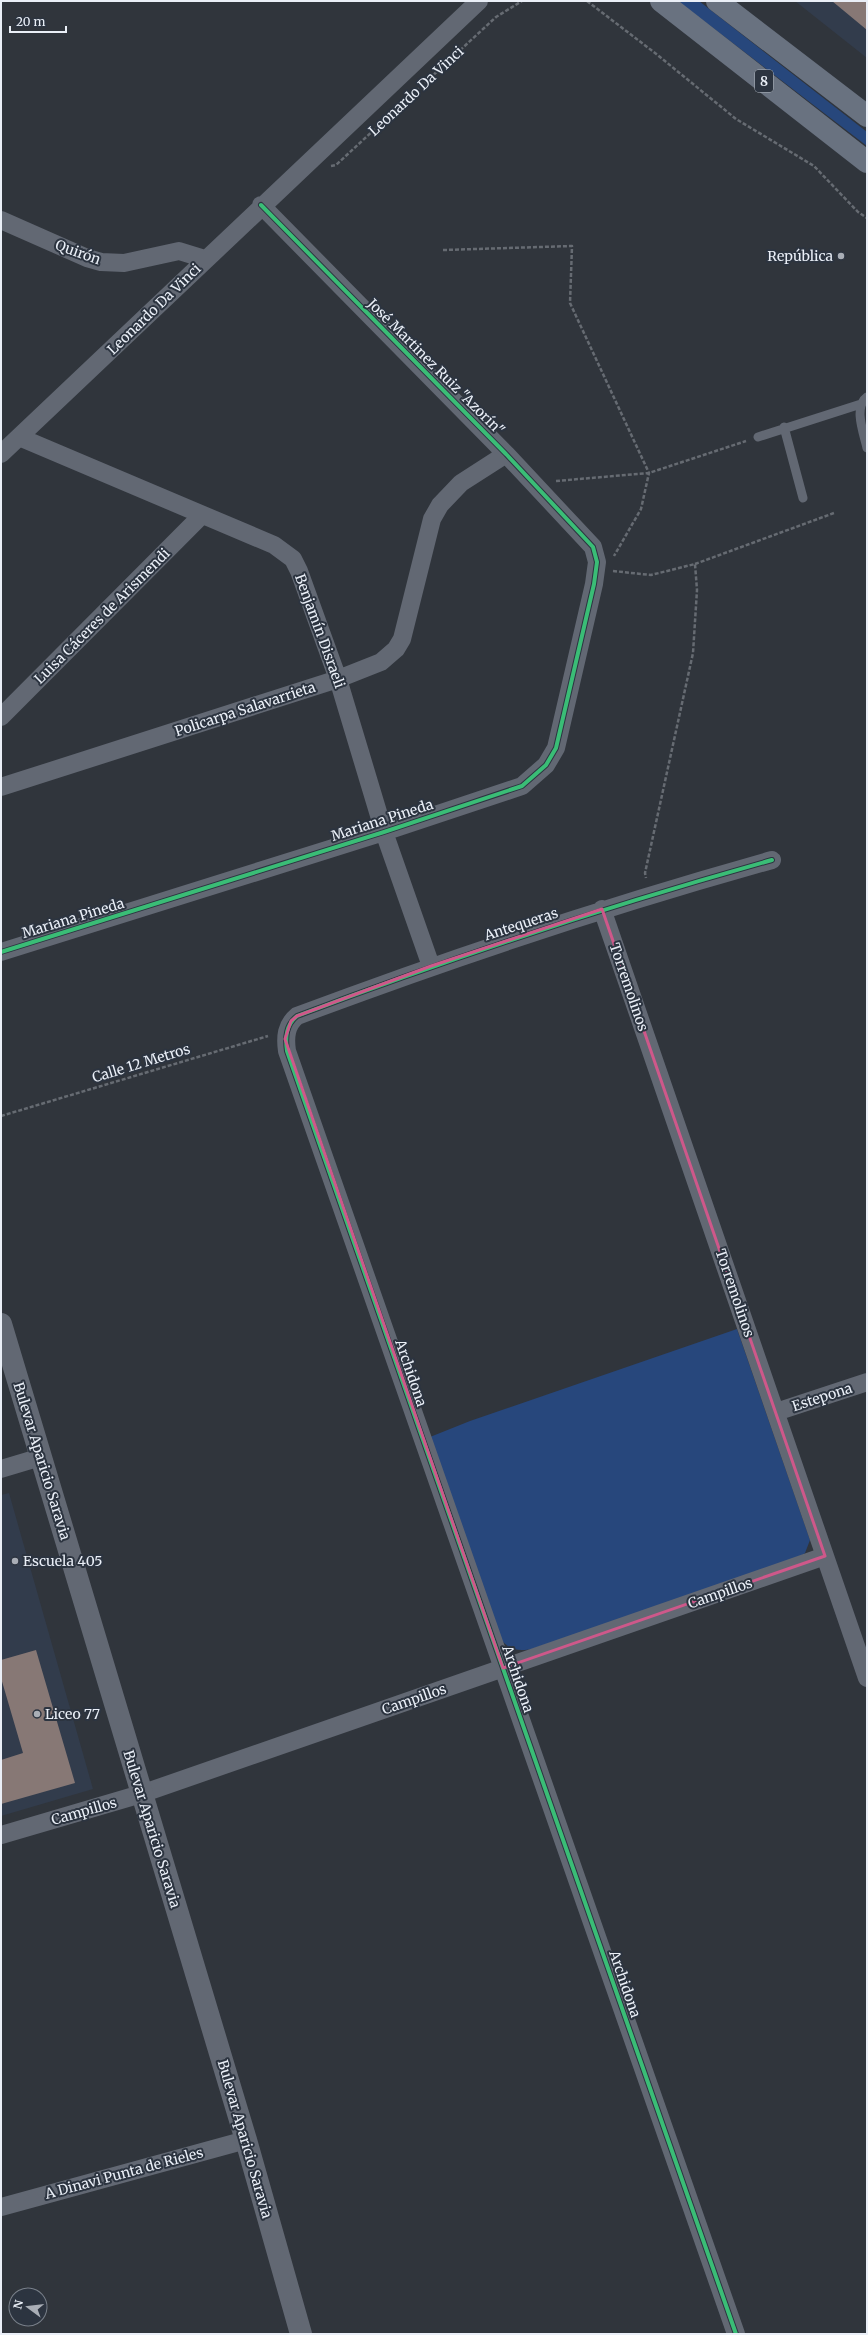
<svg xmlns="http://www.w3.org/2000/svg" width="868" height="2335" font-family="Merriweather,serif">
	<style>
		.built { fill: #323c4c }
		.green { fill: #27477c }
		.building { fill: #877875 }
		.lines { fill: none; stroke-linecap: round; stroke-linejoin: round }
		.path { stroke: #666b72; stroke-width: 2.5; stroke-dasharray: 4 2; stroke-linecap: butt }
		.service { stroke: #626873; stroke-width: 9 }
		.minor { stroke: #626873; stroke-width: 18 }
		.tertiary { stroke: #626873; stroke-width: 22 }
		.trunk { stroke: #697280; stroke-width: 22 }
		.cycleway-casing { stroke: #2c3440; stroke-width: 6 }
		.cycleway { stroke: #3abd76; stroke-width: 4 }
		.marked { fill: none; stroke: #ce588a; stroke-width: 3; stroke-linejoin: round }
		.poi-dot { fill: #a9aeb6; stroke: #2c3440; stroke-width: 1.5 }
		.labels { text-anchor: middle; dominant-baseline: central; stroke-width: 4; stroke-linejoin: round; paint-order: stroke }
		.shield { fill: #2c3440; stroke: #b1b7c0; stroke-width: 1 }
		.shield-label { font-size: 13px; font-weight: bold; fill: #eaeff7 }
		.street-label { font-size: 14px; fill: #eaeff7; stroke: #2c3440 }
		.poi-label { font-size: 14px; fill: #eaeff7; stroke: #2c3440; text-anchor: start }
	</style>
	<rect width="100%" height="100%" fill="#30353c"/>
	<path class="built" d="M 795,1 L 867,1 L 867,58 Z
		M 9,1493 L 93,1789 L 1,1816 L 1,1495 Z"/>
	<path class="green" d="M 678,1 L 699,1 L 867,132 L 867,146 Z
		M 737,1329 L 810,1540 L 805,1553 L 797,1559 L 532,1649 C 516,1652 509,1649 498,1637 L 430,1437 L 470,1421 Z"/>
	<path class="building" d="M 832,1 L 867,1 L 867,30 Z
		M 36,1650 L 75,1783 L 1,1804 L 1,1760 L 23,1753 L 1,1678 L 1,1660 Z"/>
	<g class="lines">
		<path class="path" d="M 587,1 L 655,53 L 736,119 L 814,166 L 858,212 L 867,218
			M 331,166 L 336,165 L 496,17 L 522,1
			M 443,250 L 572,246 L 570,303 L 649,473 L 641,509 L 614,556
			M 556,481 L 649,473 L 746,441
			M 695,564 L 834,513
			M 613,571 L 651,575 L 695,564 L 697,590 L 693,653 L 645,873 L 646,878
			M 1,1116 L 268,1036"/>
		<path class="service" d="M 867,397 C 853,407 864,434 867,448
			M 784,427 L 803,498
			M 758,437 L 861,404"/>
		<path class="minor" d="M 1,220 L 87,258 L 101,262 L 124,263 L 179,251 L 205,259
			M 19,437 L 274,545 L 293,559 L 299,571 L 338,679 L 384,832 L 431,966
			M 1,454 L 479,1
			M 1,717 L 202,515
			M 1,787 L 338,679 L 381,662 L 396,649 L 402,639 L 432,519 L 440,505 L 461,483 L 506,454
			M 602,909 L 867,1678
			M 1,952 L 384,832 L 522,786 L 546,765 L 556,748 L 594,584 L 597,562 L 593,547 L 506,454 L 261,205
			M 776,1412 L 867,1382
			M 1,1469 L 41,1457
			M 1,1835 L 141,1794 L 825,1556
			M 1,2207 L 246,2140
			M 736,2334 L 287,1051 C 285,1037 286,1025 297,1016 C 454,957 611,905 772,860"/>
		<path class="tertiary" d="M 1,1324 L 246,2140 L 301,2334"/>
		<path class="trunk" d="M 661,1 L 867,162
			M 717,1 L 867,116"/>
		<defs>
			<path id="cycleway" d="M 1,952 L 384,832 L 522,786 L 546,765 L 556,748 L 594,584 L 597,562 L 593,547 L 506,454 L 261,205
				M 736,2334 L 287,1051 C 285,1037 286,1025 297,1016 C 454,957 611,905 772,860"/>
		</defs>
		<use href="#cycleway" class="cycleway-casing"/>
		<use href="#cycleway" class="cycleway"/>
	</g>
	<path class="marked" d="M 602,909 L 825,1556 L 503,1668 L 285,1039 L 291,1021 L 297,1016 L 431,966 Z"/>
	<g class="poi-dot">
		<circle cx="841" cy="256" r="4"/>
		<circle cx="15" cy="1561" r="4"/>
		<circle cx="37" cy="1714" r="4"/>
	</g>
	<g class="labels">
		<rect class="shield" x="755" y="70" width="18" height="22" rx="3"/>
		<g class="shield-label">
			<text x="764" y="81">8</text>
		</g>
		<g class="street-label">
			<text transform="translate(416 91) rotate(-43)">Leonardo Da Vinci</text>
			<text transform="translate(78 252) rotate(20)">Quirón</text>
			<text transform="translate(154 309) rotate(-44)">Leonardo Da Vinci</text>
			<text transform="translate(436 367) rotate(45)">José Martinez Ruiz "Azorín"</text>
			<text transform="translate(102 616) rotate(-45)">Luisa Cáceres de Arismendi</text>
			<text transform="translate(320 631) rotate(70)">Benjamín Disraeli</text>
			<text transform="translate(245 709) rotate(-18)">Policarpa Salavarrieta</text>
			<text transform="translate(382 820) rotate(-18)">Mariana Pineda</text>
			<text transform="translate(73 918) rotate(-17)">Mariana Pineda</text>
			<text transform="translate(521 924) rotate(-18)">Antequeras</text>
			<text transform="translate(629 987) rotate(71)">Torremolinos</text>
			<text transform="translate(141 1063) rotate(-17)">Calle 12 Metros</text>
			<text transform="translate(735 1293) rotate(71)">Torremolinos</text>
			<text transform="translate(411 1373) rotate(71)">Archidona</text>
			<text transform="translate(822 1397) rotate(-18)">Estepona</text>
			<text transform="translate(42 1461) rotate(73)">Bulevar Aparicio Saravia</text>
			<text transform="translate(720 1593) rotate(-19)">Campillos</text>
			<text transform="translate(518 1679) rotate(71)">Archidona</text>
			<text transform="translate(414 1699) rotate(-19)">Campillos</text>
			<text transform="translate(84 1811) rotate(-16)">Campillos</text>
			<text transform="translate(152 1829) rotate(73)">Bulevar Aparicio Saravia</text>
			<text transform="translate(625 1984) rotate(71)">Archidona</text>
			<text transform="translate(245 2139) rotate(74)">Bulevar Aparicio Saravia</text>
			<text transform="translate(124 2173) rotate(-15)">A Dinavi Punta de Rieles</text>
		</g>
		<g class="poi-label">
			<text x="833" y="256" text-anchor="end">República</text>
			<text x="23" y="1561">Escuela 405</text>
			<text x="45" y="1714">Liceo 77</text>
		</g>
	</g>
	<rect width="868" height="2335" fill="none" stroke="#eaeff7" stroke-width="4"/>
	<g transform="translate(28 2307) rotate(285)"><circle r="19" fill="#2c3440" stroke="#787f89"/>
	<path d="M0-3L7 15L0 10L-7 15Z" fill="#a9aeb6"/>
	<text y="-6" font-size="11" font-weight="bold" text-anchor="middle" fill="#eaeff7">N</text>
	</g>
	<path d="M10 26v6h56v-6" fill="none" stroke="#eaeff7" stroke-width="2"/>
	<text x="16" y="26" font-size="12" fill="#eaeff7" stroke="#2c3440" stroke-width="3" paint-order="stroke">20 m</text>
</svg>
